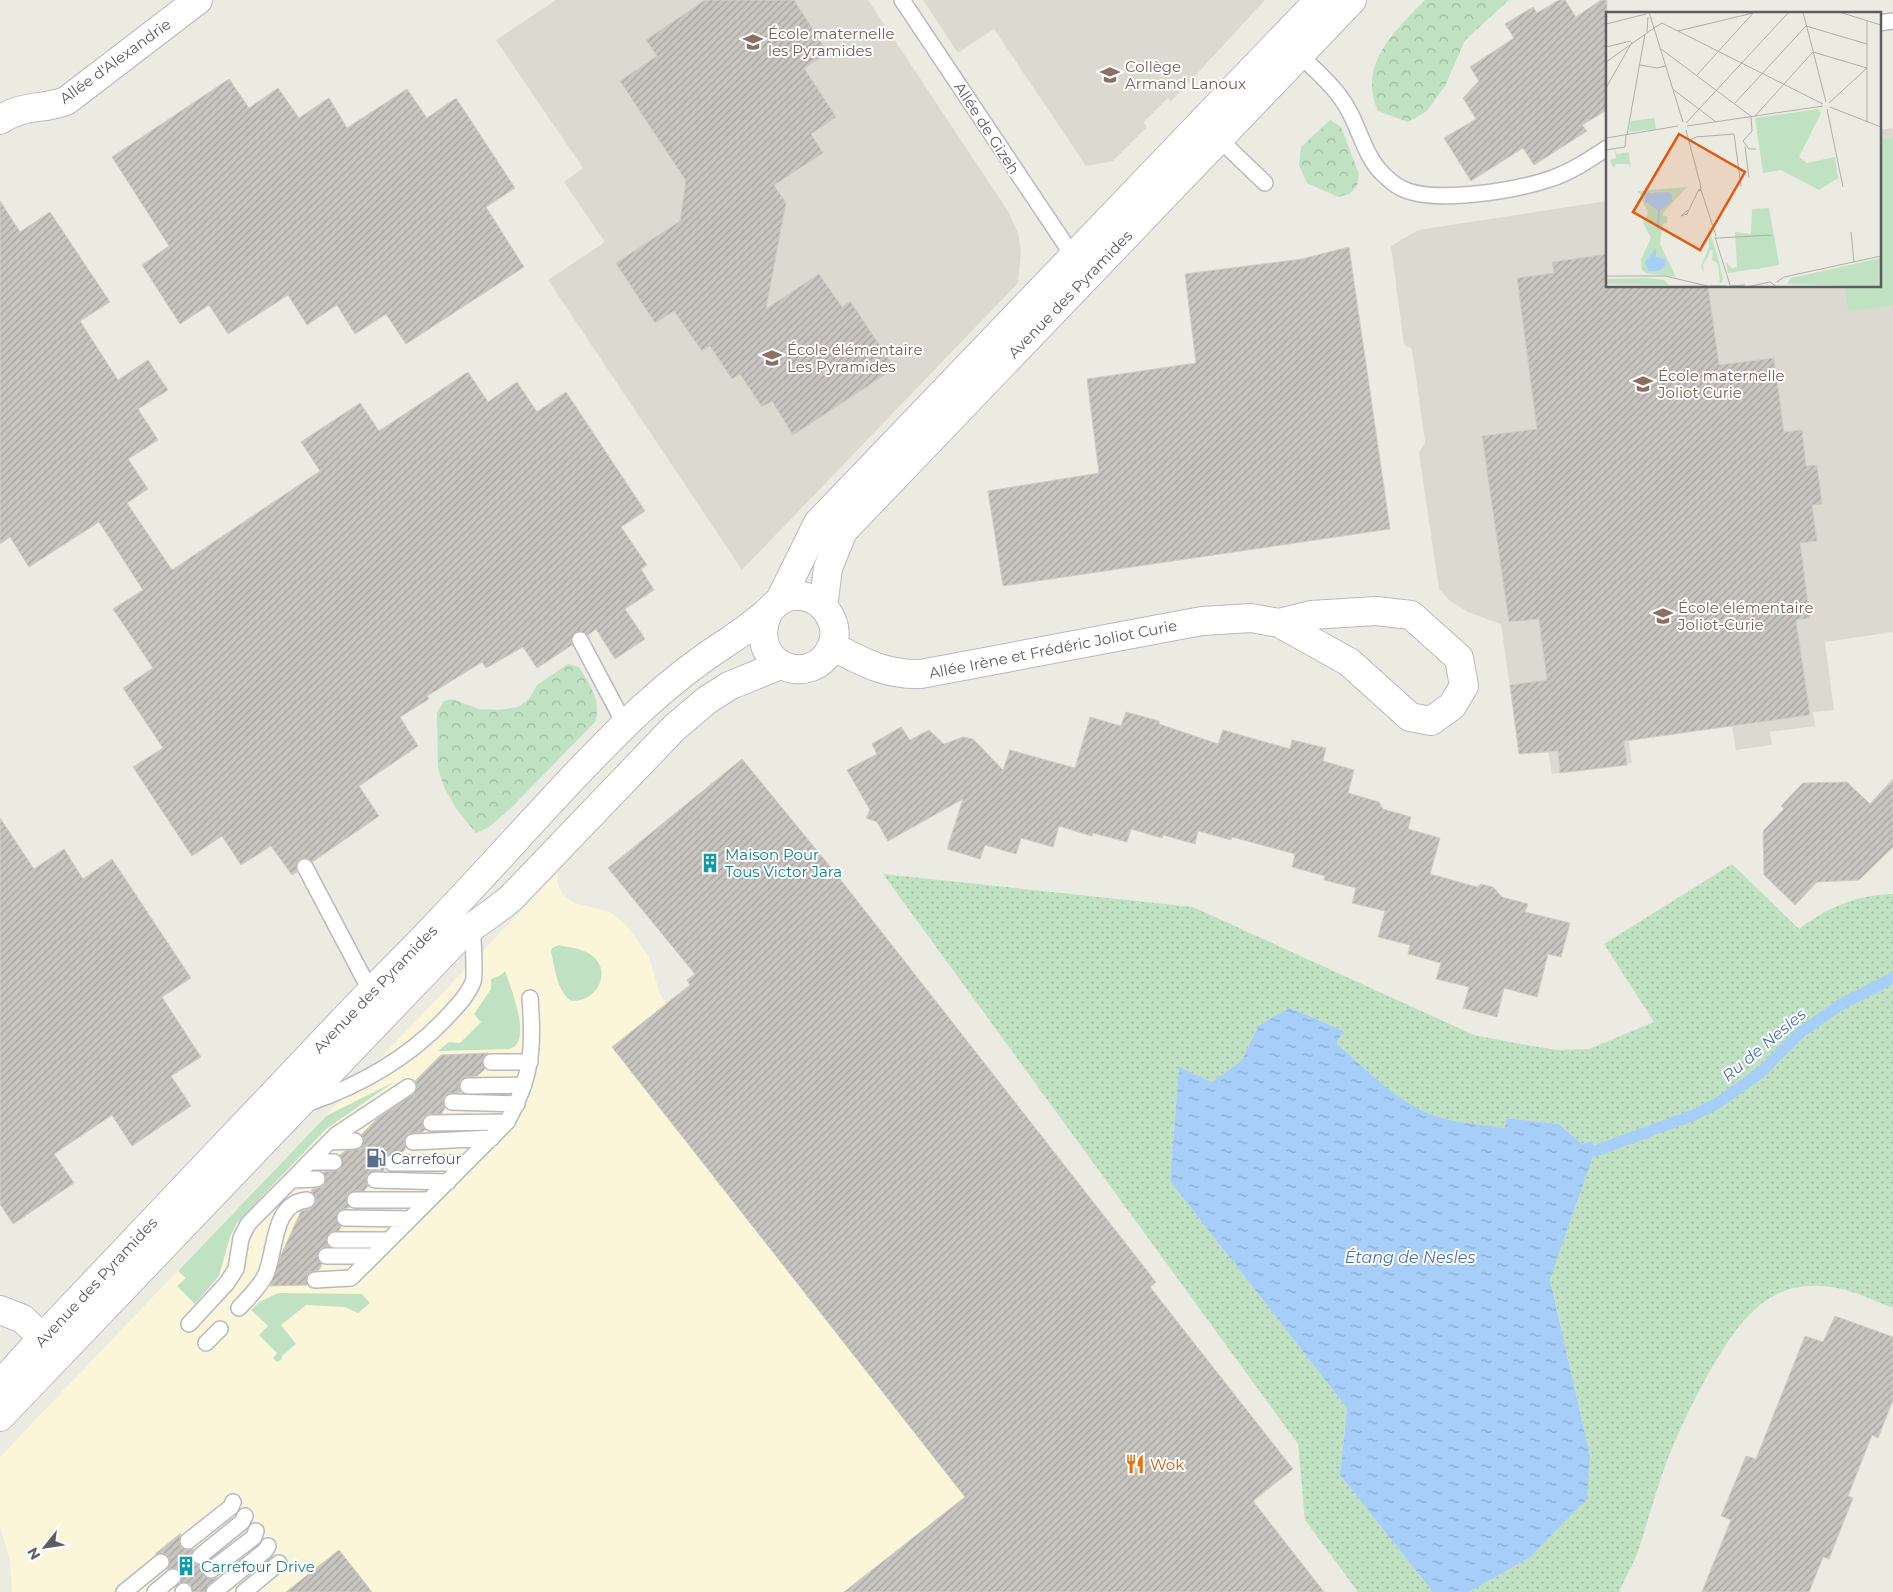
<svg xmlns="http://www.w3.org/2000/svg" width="1893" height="1592" font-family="Montserrat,sans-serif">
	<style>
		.commercial { fill: #fbf6d9 }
		.education { fill: #dcdad0 }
		.grass { fill: #c0e2c3 }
		.forest { fill: url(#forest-crowns) }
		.park { fill: url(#park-dots) }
		.water { fill: url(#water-ripples) }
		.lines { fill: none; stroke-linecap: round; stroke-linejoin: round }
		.stream { stroke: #a6cef8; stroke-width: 11 }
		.building { fill: url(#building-hatch); stroke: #d0cdc1 }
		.lane-casing { stroke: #b8b9be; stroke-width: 18 }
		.street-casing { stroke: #b8b9be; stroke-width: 30 }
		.secondary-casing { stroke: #b8bac0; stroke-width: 30 }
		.lane { stroke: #fff; stroke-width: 15 }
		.street { stroke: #fff; stroke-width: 28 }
		.secondary { stroke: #fff; stroke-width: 28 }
		.labels { text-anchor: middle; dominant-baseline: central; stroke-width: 4; stroke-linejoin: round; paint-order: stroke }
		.education-label { font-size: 15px; fill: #785e54; stroke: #fff; text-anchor: start }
		.street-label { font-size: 15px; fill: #5b5d62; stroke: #fff }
		.culture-label { font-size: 15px; fill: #0d838f; stroke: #fff; text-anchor: start }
		.service-label { font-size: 15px; fill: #4e5e75; stroke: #fff; text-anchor: start }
		.food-label { font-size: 15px; fill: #c56008; stroke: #fff; text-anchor: start }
		.water-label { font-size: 16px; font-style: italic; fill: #4873b1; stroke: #fff }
		.inset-river { fill: none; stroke: #a6cef8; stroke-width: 2.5 }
		.inset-road { fill: none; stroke: #aeaeab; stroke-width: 1 }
		.view { fill: #e15910; fill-opacity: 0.15; stroke: #e15910; stroke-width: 2.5 }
		.inset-edge { fill: none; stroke: #5b5d62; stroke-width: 2.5 }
	</style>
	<defs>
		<pattern id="forest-crowns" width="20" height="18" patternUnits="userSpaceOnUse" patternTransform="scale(1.25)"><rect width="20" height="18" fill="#c0e2c3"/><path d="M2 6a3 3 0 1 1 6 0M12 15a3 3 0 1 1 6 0" fill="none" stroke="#9fbaa2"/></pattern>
		<pattern id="park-dots" width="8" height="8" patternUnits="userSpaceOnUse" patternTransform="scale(1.25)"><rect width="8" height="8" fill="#c0e2c3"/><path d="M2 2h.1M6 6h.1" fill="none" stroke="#9fbaa2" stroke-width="1.8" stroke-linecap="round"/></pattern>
		<pattern id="water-ripples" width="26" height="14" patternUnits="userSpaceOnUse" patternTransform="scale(1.25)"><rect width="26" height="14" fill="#a6cef8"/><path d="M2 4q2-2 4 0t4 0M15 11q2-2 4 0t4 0" fill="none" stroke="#8aaacc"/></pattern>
		<pattern id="building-hatch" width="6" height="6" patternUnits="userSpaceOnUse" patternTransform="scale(1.25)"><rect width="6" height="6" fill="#c8c5c0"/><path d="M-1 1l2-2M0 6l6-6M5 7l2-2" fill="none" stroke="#a5a39f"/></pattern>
	</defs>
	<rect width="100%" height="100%" fill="#ecebe2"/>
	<path class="commercial" d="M 829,865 L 1156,1282 L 1150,1288 L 1293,1469 L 1253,1501 L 1324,1592 L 12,1592 L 10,1561 L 0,1526 L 0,1457 L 558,872 L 557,882 L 563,895 L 575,903 L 610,912 L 626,925 L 649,957 L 660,994 L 667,1004 L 690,985 L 687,980 Z"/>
	<path class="education" d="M 556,0 L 868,0 L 1008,211 L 1018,233 L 1021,251 L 1018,283 L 742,570 L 548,280 L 605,242 L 564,182 L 583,168 L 496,40 Z
		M 923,0 L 1265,0 L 1171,102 L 1168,98 L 1144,122 L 1147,127 L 1113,161 L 1086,166 L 994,29 L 958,53 Z
		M 1893,128 L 1893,632 L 1825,642 L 1834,710 L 1813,712 L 1815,726 L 1770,732 L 1772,745 L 1736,750 L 1732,726 L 1629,741 L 1632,763 L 1552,774 L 1548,750 L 1519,754 L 1501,624 L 1468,612 L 1450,601 L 1439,589 L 1419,453 L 1425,442 L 1412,349 L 1404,345 L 1391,246 L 1418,230 L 1607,201 L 1607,286 L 1879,286 L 1879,130 Z"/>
	<path class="grass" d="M 1893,138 L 1893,306 L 1848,311 L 1845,286 L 1879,286 L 1879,139 Z
		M 559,945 C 567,947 578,948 586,952 C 614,965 601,1001 572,1001 C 557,993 555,968 551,952 L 552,948 Z
		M 505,971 C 510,986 534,1043 509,1049 L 438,1051 L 449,1042 L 460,1043 L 481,1022 L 474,1014 L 491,989 L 491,979 L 501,975 Z
		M 394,1082 L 326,1129 L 237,1223 L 230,1237 L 219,1276 L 195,1304 L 177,1286 L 186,1278 L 178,1271 L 326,1116 Z
		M 278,1293 L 362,1294 L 370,1303 L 358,1313 L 345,1307 L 306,1305 L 281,1325 L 296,1344 L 282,1356 L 282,1359 L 277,1362 L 273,1358 L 277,1353 L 259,1335 L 268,1326 L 251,1310 L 259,1302 Z"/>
	<path class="forest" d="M 1425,0 L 1509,0 L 1465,40 L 1445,86 L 1427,111 L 1408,122 L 1378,111 C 1357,64 1395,31 1425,0 Z
		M 1330,120 L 1341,127 L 1359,174 L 1357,186 L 1349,194 L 1338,197 L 1307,183 L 1299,165 L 1301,147 Z
		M 568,664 L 579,667 C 590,686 602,700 595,722 L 512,807 L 489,827 L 476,833 L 457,810 L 444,787 L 438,768 L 437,712 L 444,701 L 452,699 L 479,709 L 499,710 L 518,707 L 529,699 L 537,685 Z"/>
	<path class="park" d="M 1732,864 L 1799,929 C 1826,908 1859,894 1893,894 L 1893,1308 C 1859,1294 1832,1280 1794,1288 C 1780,1291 1763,1301 1752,1312 C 1721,1341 1681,1424 1666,1464 C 1655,1492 1648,1522 1638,1551 C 1633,1565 1625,1578 1619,1592 L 1469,1592 L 1529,1558 L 1590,1456 L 1550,1278 L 1595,1151 L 1592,1141 L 1582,1144 L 1559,1124 L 1506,1118 L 1505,1128 C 1479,1124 1451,1123 1426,1113 C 1395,1100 1362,1065 1336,1043 L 1344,1031 L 1290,1008 L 1259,1025 L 1242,1060 L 1212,1082 L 1179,1068 L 1170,1181 L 1347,1408 L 1340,1475 L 1433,1592 L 1358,1592 L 1305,1520 L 1298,1444 L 883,874 L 1193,907 L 1474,1035 L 1510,1042 L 1557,1050 L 1589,1049 L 1654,1022 L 1604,944 Z"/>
	<path class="water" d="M 1290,1008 L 1344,1031 L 1336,1043 C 1363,1066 1392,1097 1425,1112 C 1449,1123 1479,1124 1505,1128 L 1506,1118 L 1559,1124 L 1582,1144 L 1592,1141 L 1595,1151 L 1550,1279 L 1590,1456 L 1587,1499 L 1529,1558 L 1469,1592 L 1433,1592 L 1340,1475 L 1347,1408 L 1170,1181 L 1179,1067 L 1212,1082 L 1242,1060 L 1259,1025 Z"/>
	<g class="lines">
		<path class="stream" d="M 1595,1151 L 1694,1115 L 1718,1103 L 1761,1072 L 1800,1033 L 1840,1005 L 1893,978"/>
	</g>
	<path class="building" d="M 705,0 L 794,0 L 828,53 L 804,68 L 836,117 L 811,134 L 823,153 L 774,185 L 786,203 L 766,309 L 819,274 L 842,307 L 850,301 L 895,368 L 793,435 L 772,401 L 762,407 L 740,374 L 732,379 L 710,346 L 702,351 L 674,311 L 655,323 L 616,263 L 680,221 L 686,181 L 620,81 L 657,56 L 646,40 Z
		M 1559,0 L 1565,0 L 1576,17 L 1601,0 L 1607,0 L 1607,110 L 1582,125 L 1587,131 L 1534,165 L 1523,148 L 1471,181 L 1444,138 L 1476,119 L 1463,98 L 1479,81 L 1470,67 L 1514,38 L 1505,24 L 1533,7 L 1537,13 Z
		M 229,79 L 249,108 L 278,88 L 299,118 L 329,98 L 347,128 L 407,89 L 427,118 L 456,98 L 515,188 L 486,207 L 524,267 L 406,344 L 386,314 L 355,334 L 337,305 L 307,325 L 288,295 L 228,334 L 209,305 L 180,324 L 142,265 L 169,246 L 112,157 Z
		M 0,201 L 20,232 L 50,212 L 110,302 L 80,321 L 118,380 L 148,360 L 168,390 L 138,409 L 158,440 L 128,459 L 148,489 L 127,503 L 172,570 L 320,471 L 301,442 L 360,403 L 379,431 L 468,372 L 488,402 L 517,382 L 537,412 L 566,392 L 645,511 L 621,527 L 647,565 L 641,569 L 654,590 L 625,609 L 645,639 L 615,659 L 596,629 L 588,635 L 581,631 L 576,632 L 571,639 L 572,645 L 537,668 L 523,647 L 486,668 L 482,662 L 427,696 L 429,699 L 400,717 L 418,746 L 359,786 L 379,816 L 312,862 L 306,858 L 300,859 L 296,866 L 297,872 L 292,875 L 271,846 L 241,865 L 222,836 L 192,856 L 133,767 L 163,748 L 123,688 L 153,668 L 113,609 L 143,590 L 99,522 L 29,567 L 10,537 L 0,544 Z
		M 1349,247 L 1390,529 L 1003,586 L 988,491 L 1099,473 L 1087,379 L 1196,363 L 1185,274 L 1302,259 Z
		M 1607,254 L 1607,286 L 1708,286 L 1719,365 L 1774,358 L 1784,432 L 1802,430 L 1806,466 L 1817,465 L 1822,504 L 1812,505 L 1817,541 L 1800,543 L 1810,618 L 1796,620 L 1810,715 L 1624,741 L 1627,765 L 1560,773 L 1558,751 L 1519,754 L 1510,685 L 1547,680 L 1539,619 L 1509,622 L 1482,436 L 1537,429 L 1517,278 L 1554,273 L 1552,262 Z
		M 1126,712 L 1159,721 L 1159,724 L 1218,744 L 1223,730 L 1290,749 L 1292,740 L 1326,748 L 1323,761 L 1354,770 L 1348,793 L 1379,802 L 1383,809 L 1411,817 L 1408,829 L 1440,838 L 1430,874 L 1477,887 L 1481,884 L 1493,887 L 1502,897 L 1528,904 L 1525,912 L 1570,923 L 1561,957 L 1548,954 L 1537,997 L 1504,988 L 1497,1017 L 1463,1008 L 1469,987 L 1436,979 L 1441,963 L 1408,954 L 1410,945 L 1378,937 L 1385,911 L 1352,903 L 1356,888 L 1324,880 L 1325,876 L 1292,867 L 1295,854 L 1232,837 L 1231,840 L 1198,831 L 1195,844 L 1163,835 L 1162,838 L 1131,829 L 1127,842 L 1093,833 L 1092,836 L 1059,826 L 1053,847 L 1021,838 L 1016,854 L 985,845 L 980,859 L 947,849 L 963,799 L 888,841 L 877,822 L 866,818 L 870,810 L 847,770 L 877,754 L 872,744 L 901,727 L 910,740 L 929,730 L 944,744 L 963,737 L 973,739 L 1003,770 L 1010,750 L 1075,768 L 1090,717 L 1121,726 Z
		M 742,759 L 833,870 L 1156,1282 L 1150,1287 L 1293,1469 L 1253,1501 L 1324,1592 L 844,1592 L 965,1497 L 612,1047 L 690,985 L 687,980 L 695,974 L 608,868 Z
		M 1893,779 L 1893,847 L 1859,880 L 1817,882 L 1795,905 L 1764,875 L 1763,831 L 1784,809 L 1781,806 L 1803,783 L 1847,782 L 1870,804 Z
		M 0,818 L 34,869 L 64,849 L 83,879 L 112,859 L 191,978 L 162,997 L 201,1057 L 171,1076 L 191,1106 L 132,1146 L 112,1115 L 54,1154 L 74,1183 L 13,1224 L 0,1204 Z
		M 488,1053 L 482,1062 L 485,1069 L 477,1076 L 467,1077 L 460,1081 L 459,1087 L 461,1092 L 448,1094 L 444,1097 L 443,1102 L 445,1108 L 441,1114 L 430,1114 L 423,1118 L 422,1124 L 425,1130 L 422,1132 L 408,1134 L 404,1142 L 406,1148 L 401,1154 L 392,1154 L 384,1158 L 384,1171 L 375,1171 L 367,1175 L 366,1180 L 368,1186 L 364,1191 L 355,1191 L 347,1195 L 346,1200 L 350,1207 L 341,1210 L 337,1214 L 337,1222 L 341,1226 L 339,1231 L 331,1232 L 327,1236 L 326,1240 L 329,1247 L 321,1248 L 317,1256 L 322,1264 L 319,1270 L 310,1272 L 307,1275 L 307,1285 L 270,1286 L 281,1255 L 301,1211 L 310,1209 L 316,1203 L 316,1197 L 311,1192 L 312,1189 L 322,1187 L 325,1183 L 326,1178 L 323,1172 L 339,1170 L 343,1162 L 340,1155 L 345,1151 L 360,1149 L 364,1141 L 361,1135 L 377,1119 L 414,1094 L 417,1087 L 415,1081 L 441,1055 Z
		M 1835,1316 L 1893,1337 L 1893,1400 L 1878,1438 L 1872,1435 L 1848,1496 L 1853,1498 L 1829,1559 L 1823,1557 L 1809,1592 L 1702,1592 L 1731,1520 L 1721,1516 L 1746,1456 L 1756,1459 L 1805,1336 L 1823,1342 Z
		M 181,1533 L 179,1542 L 180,1546 L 185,1550 L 194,1549 L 191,1558 L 196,1565 L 204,1564 L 202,1571 L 204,1576 L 212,1579 L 217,1578 L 208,1585 L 205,1592 L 193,1592 L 190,1584 L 180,1583 L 182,1576 L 180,1571 L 176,1568 L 167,1569 L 170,1561 L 168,1556 L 164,1553 L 155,1554 Z
		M 339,1550 L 372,1592 L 286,1592 Z"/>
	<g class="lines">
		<defs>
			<path id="lane" d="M 902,0 L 1073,256
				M 1879,23 L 1893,21
				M 1299,54 C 1317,72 1337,88 1349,111 C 1360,131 1366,158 1383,174 C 1388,179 1395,185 1401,188 C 1433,205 1517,190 1550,179 C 1571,172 1589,160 1607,148
				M 1215,135 L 1265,183
				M 580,640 L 624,723
				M 305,867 L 371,992
				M 491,1062 L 530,1062
				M 468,1086 L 524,1085
				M 452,1102 L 517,1104
				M 306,1104 C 359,1086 406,1060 445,1019 C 455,1008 467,997 473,982 C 476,975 472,936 473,925
				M 431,1123 L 507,1122
				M 329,1142 L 355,1141
				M 413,1142 L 492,1138
				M 309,1162 L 334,1162
				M 392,1163 L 466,1163
				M 292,1180 L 317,1179
				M 375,1180 L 448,1182
				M 355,1200 L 429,1200
				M 345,1218 L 410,1219
				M 335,1240 L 389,1240
				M 326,1256 L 373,1256
				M 315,1280 L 351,1278 L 507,1122 C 532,1077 534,1048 530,998
				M 239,1308 C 248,1298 260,1287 266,1274 C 276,1251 272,1203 307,1200
				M 189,1324 L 227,1283 L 236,1269 L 241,1238 L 248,1224 L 336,1135 L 408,1087
				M 206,1343 L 220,1329
				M 188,1541 L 231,1507 L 233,1502
				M 200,1556 L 242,1522 L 245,1516
				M 211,1570 L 254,1537 L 256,1531
				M 124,1592 L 161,1562
				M 155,1592 L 173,1577
				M 183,1592 L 184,1591
				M 214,1592 L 265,1551 L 268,1546
				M 244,1592 L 279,1563"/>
			<path id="street" d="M 0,120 C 23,104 43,110 66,101 L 198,0
				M 832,646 C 863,662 885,675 921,674 L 1159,629 L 1202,621 L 1251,618 L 1279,623 L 1349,662 L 1410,717 L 1431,721 L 1452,706 L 1464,686 L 1459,658 L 1411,615 L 1376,611 L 1311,615 L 1279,623
				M 0,1310 L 23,1319 L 42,1338"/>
			<path id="secondary" d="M 780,600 L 818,523 L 1319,0
				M 823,607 L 828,568 L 843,531 L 1352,0
				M 0,1385 L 42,1338 C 146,1228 251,1118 355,1008 C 383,979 412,951 439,922 C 483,876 525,829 568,783 C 619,729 666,681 729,641 C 741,633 753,624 764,615 C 769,611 773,606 778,602 C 794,590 817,596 828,613 C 835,624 837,636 831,648 C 811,690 745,665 768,613
				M 0,1417 L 457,939 C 474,924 494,913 511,898 L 674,728 L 707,700 L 729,686 L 780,665"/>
		</defs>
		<use href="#lane" class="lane-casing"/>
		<use href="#street" class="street-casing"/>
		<use href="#secondary" class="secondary-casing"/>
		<use href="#lane" class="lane"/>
		<use href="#street" class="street"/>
		<use href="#secondary" class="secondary"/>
	</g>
	<defs>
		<symbol id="school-bare" viewBox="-9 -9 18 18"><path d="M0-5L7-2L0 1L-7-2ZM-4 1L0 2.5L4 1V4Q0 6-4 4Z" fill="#8d6e63" stroke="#fff" stroke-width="2.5" paint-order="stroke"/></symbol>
		<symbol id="building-bare" viewBox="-9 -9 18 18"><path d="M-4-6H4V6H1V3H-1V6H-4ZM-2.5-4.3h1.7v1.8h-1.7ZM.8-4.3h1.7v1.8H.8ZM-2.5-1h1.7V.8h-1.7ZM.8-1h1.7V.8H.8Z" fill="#0f9aa8" stroke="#fff" stroke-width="2.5" paint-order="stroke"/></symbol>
		<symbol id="fuel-bare" viewBox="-9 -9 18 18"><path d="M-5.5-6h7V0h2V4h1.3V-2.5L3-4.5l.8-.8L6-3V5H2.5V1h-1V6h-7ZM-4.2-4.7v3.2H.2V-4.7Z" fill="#5c6f8a" stroke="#fff" stroke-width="2.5" paint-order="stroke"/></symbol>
		<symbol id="restaurant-bare" viewBox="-9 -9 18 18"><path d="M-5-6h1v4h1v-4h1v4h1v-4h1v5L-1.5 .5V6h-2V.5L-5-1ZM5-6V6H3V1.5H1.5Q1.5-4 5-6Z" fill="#e8710a" stroke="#fff" stroke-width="2.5" paint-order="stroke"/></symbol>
	</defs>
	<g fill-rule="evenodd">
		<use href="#school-bare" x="739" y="28" width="28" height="28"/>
		<use href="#school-bare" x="1096" y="61" width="28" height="28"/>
		<use href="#school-bare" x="758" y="344" width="28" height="28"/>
		<use href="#school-bare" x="1629" y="370" width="28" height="28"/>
		<use href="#school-bare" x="1649" y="602" width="28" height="28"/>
		<use href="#building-bare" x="696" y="849" width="28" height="28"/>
		<use href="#fuel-bare" x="362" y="1144" width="28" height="28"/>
		<use href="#restaurant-bare" x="1121" y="1450" width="28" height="28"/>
		<use href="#building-bare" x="172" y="1552" width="28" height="28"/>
	</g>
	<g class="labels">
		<g class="education-label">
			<text x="768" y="33">École maternelle<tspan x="768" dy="17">les Pyramides</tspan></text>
			<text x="1125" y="66">Collège<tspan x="1125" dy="17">Armand Lanoux</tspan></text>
			<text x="787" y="349">École élémentaire<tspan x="787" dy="17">Les Pyramides</tspan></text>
			<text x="1658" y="375">École maternelle<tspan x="1658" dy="17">Joliot Curie</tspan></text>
			<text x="1678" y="607">École élémentaire<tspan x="1678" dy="17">Joliot-Curie</tspan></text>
		</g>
		<g class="street-label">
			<text transform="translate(115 61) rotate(-36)">Allée d'Alexandrie</text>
			<text transform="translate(987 128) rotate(57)">Allée de Gizeh</text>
			<text transform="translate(1070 294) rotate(-46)">Avenue des Pyramides</text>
			<text transform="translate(1053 649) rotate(-11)">Allée Irène et Frédéric Joliot Curie</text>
			<text transform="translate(375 989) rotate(-46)">Avenue des Pyramides</text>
			<text transform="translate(96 1282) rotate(-47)">Avenue des Pyramides</text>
		</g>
		<g class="culture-label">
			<text x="725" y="854">Maison Pour<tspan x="725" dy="17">Tous Victor Jara</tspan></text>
			<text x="201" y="1566">Carrefour Drive</text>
		</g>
		<g class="service-label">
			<text x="391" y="1158">Carrefour</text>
		</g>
		<g class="food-label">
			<text x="1150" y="1464">Wok</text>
		</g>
		<g class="water-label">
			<text transform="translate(1764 1045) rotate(-40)">Ru de Nesles</text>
			<text x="1410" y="1257">Étang de Nesles</text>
		</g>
	</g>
	<g transform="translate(1606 12)">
		<rect width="275" height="275" fill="#ecebe2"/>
		<path d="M 212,97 L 215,101 L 193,145 L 201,151 L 229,145 L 232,166 L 213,178 L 175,158 L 157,161 L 149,106 ZM 9,138 L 11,142 L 23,140 L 25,158 L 23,152 L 10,152 L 8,156 L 5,152 L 4,148 L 10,146 ZM 163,196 L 173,253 L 122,261 L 120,250 L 126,256 L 131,255 L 129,220 L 145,222 L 146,197 Z" fill="#c0e2c3"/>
		<path d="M 102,214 L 113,249 L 117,268 L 116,270 L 114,272 L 112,252 L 106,248 L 107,238 L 104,238 L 102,245 L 97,252 L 98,261 L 95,254 L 103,235 ZM 168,223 L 173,252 L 152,257 L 132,257 L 169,250 L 166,237 L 168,230 L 163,231 L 162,228 ZM 275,246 L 275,275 L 181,272 L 185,266 ZM 42,266 L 58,268 L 63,273 L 0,272 L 0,267 Z" fill="#c0e2c3"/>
		<path d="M 48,106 L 50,117 L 23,120 L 25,109 Z" fill="#c0e2c3"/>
		<path d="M 81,175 L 57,201 L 57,204 L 61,204 L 61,211 L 57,212 L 54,232 L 70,265 L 40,261 L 36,258 L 35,247 L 45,226 L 37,211 L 42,201 L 32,179 ZM 45,180 L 65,184 L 64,190 L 53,198 L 39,190 L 38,186 Z" fill="#c0e2c3" fill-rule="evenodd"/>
		<path d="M 62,180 L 66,183 L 66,189 L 53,199 L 39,190 L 38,181 ZM 50,236 L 50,245 L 59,247 L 60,254 L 52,259 L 43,259 L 39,250 Z" fill="#a6cef8"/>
		<path class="inset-river" d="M 52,218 L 53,198"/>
		<path class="inset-road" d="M 43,0 L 77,110M 197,0 L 220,90M 233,0 L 275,13M 261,9 L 261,110M 0,12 L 40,2M 48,16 L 56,11 L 217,92M 72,19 L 147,1M 41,20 L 42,5M 0,35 L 25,29M 55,37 L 146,105M 0,50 L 48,16M 34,53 L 51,56 L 59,54M 91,63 L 148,0M 0,76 L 26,30M 68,78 L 110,110M 129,91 L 200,14 L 261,32M 223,91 L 261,56M 224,95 L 275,115M 221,97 L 237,175M 149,104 L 207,40 L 261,56M 145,105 L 146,119 L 137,129 L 143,137 L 150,137M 80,111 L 183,0M 81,114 L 217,94M 80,118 L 94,171 L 95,177 L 92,178 L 94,179 L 95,177M 21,123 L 39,22M 0,126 L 72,114M 82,129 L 90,125 L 128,122 L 135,174M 139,134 L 143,166M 0,138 L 19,135 L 20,123M 95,178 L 110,224M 82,198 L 75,204 L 81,202 L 92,179M 245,220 L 248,250M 112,226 L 166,223M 112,227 L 109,225 L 124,273M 0,264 L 59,264 L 106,275M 175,267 L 171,270 L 178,265 L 275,244M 104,274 L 120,274M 124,274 L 139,273M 0,275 L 54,275M 140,275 L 164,270 L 171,275"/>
		<path class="view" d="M 73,122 L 139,160 L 94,238 L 27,200 Z"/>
		<rect width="275" height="275" class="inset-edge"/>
	</g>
	<g transform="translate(45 1547) rotate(240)" stroke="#ffffff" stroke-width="4" paint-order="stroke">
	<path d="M0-4L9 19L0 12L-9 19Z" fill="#5b5d62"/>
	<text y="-8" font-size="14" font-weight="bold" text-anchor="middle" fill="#5b5d62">N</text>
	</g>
</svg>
